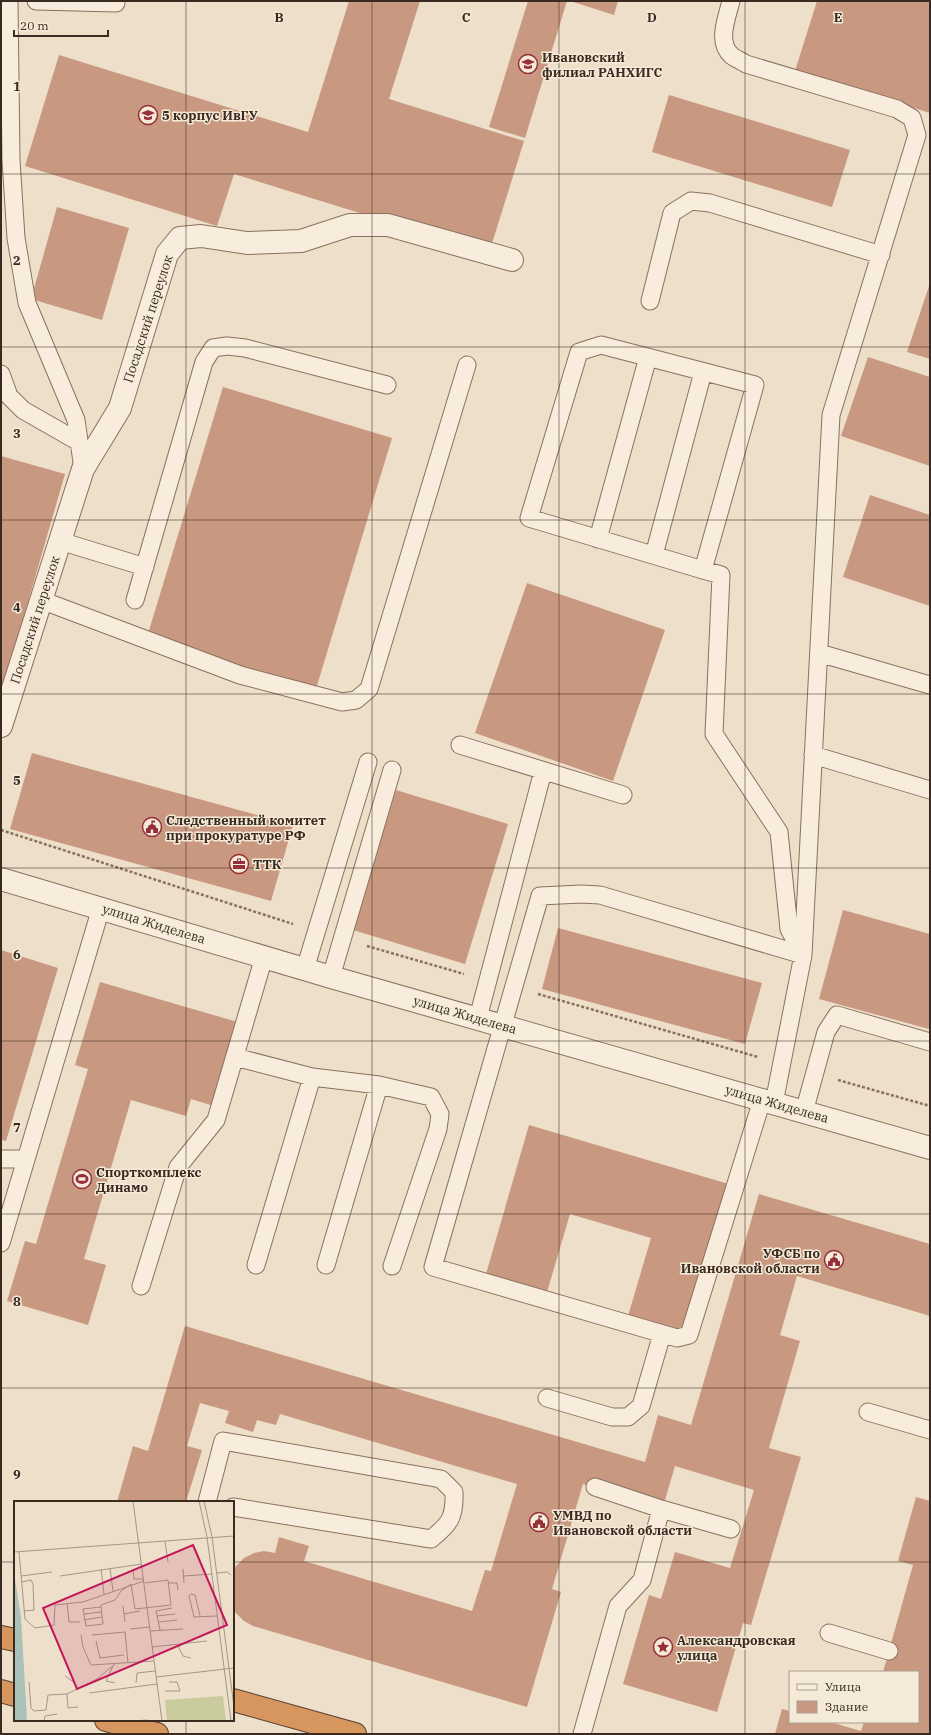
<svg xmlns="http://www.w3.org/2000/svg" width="931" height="1735" font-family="'IBM Plex Serif',serif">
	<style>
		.building { fill: #c99880 }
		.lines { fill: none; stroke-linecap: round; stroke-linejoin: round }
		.lane-casing { stroke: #89715e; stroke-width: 19 }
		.street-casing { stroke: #89715e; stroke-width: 24 }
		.highway-casing { stroke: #573f32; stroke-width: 24 }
		.path { stroke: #89715e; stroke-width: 2.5; stroke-dasharray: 3 2; stroke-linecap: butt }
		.lane { stroke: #f8eddc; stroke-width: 17 }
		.street { stroke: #f8eddc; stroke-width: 22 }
		.highway { stroke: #d7965e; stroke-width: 22 }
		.grid { fill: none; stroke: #3a2b21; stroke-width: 1; stroke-opacity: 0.55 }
		.labels { text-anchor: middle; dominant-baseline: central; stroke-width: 3; stroke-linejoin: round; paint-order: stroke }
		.poi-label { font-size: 13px; font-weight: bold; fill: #3a2b21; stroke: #f5ead8; text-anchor: start }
		.street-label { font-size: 13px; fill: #3a2b21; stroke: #f5ead8 }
		.inset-road { fill: none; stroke: #a59786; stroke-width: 1 }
		.view { fill: #c2185b; fill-opacity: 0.15; stroke: #c2185b; stroke-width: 2 }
		.inset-edge { fill: none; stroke: #3a2b21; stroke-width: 2 }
		.grid-label { font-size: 13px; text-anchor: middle; font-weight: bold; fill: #3a2b21; stroke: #f5ead8; stroke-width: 3; stroke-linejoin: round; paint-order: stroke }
	</style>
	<rect width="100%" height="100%" fill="#eddfc9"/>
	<path class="building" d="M 349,1 L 420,1 L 389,99 L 524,141 L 489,253 L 234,174 L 217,226 L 25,166 L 59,55 L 308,132 Z
		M 528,1 L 567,1 L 525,138 L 489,127 Z
		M 570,1 L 618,1 L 614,15 Z
		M 817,1 L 930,1 L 930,113 L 795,71 Z
		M 669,95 L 850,150 L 832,207 L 652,152 Z
		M 57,207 L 129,228 L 102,320 L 31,299 Z
		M 930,283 L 930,359 L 907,352 Z
		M 868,357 L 930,377 L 930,466 L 841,436 Z
		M 223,387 L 392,438 L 316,689 L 147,637 Z
		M 1,456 L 65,474 L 1,695 Z
		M 870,495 L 930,515 L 930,606 L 843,577 Z
		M 527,583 L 665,630 L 613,781 L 475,733 Z
		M 32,753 L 293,825 L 271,901 L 10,829 Z
		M 396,790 L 508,824 L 465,964 L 353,930 Z
		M 843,910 L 930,934 L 930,1024 L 929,1029 L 819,999 Z
		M 558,928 L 762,983 L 745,1044 L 542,989 Z
		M 1,950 L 58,968 L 6,1141 L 1,1140 Z
		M 100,982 L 241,1023 L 217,1107 L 191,1099 L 186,1116 L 131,1100 L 84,1259 L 106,1265 L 88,1325 L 7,1301 L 25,1241 L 36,1244 L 88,1069 L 75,1065 Z
		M 529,1125 L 732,1185 L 688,1333 L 628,1316 L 651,1238 L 570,1214 L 547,1292 L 486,1274 Z
		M 759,1194 L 930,1244 L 930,1316 L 797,1276 L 780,1335 L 800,1341 L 769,1448 L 801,1457 L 751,1625 L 743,1623 L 717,1712 L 623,1684 L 649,1595 L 661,1599 L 675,1552 L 730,1568 L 754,1490 L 675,1466 L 663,1507 L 583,1484 L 552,1589 L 561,1592 L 527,1707 L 253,1626 L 244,1621 L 233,1610 L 233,1569 L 244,1558 L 254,1553 L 264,1551 L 275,1553 L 279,1537 L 309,1546 L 304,1561 L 472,1611 L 485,1570 L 491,1571 L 517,1484 L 280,1414 L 276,1425 L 257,1420 L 253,1432 L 225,1423 L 229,1411 L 200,1403 L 187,1446 L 202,1450 L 186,1502 L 117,1502 L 133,1446 L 148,1451 L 185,1326 L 645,1462 L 658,1415 L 691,1425 Z
		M 916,1497 L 930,1501 L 930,1734 L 775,1734 L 782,1709 L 790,1711 L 790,1722 L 830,1722 L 861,1731 L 864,1722 L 918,1722 L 918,1672 L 883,1672 L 913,1565 L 898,1561 Z"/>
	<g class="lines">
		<defs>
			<path id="lane" d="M 9,1 L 11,160 L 16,238 L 27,303 L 76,420 L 83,469
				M 36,1 L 116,3
				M 731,1 C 727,18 716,42 732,56 C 736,59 742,61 746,64 L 897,109 L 912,118 L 917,135 L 831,415 L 803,955 L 774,1103
				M 650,301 L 672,213 L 691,201 L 710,203 L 881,255
				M 1,374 L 9,396 L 23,410 L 79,442
				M 598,539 L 648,357
				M 60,541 L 145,567
				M 654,555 L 703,372
				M 703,570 L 755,385 L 601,345 L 579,352 L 529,518 L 703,570 L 721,575 L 714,734 L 779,832 L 789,929 L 803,955 L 600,895 L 581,894 L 540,896 L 433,1267 L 677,1338 L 689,1335 L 762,1100
				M 41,600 L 240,675 L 342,702 L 356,700 L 369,689 L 467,365
				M 135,600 L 204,362 L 213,348 L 227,346 L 245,348 L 387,385
				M 819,653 L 930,685
				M 460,745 L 623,795
				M 813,755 L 930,790
				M 305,969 L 368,762
				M 331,977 L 392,770
				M 478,1018 L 543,771
				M 235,1057 L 312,1077 L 379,1085 L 431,1097 L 440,1114 L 438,1129 L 392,1266
				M 804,1112 L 826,1032 L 837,1015 L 930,1042
				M 1,1159 L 26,1159
				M 1,1243 L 101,908
				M 256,1265 L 312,1077
				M 326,1265 L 379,1085
				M 141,1286 L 178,1167 L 216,1120 L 264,957
				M 547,1398 L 612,1417 L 628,1417 L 641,1406 L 662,1334
				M 868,1412 L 930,1430
				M 595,1487 L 661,1509 L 731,1529
				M 207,1502 L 223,1441 L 441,1479 L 454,1492 C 455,1517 450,1524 431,1539 L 233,1507
				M 829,1633 L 889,1651
				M 582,1734 L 618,1606 L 642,1580 L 661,1509"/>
			<path id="street" d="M 1,726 L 83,469 L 120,408 L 167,254 L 180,238 L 201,236 L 247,243 L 301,241 L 350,225 L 388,225 L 512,260
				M 1,879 L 331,977 L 930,1148"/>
			<path id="highway" d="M 1,1637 L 15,1640
				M 1,1691 L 15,1695
				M 233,1700 L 355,1734
				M 106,1720 L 157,1734"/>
		</defs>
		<use href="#lane" class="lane-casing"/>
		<use href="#street" class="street-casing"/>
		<use href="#highway" class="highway-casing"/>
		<path class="path" d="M 1,830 L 293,924
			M 367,946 L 464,974
			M 538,994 L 758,1057
			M 838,1080 L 930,1106"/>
		<use href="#lane" class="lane"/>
		<use href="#street" class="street"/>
		<use href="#highway" class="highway"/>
	</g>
	<path class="grid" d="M 186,1 L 186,1502M 372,1 L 372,1734M 559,1 L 559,1734M 745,1 L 745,1734M 1,174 L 930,174M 1,347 L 930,347M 1,520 L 930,520M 1,694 L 930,694M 1,868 L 930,868M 1,1041 L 930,1041M 1,1214 L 930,1214M 1,1388 L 930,1388M 1,1562 L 15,1562M 233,1562 L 930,1562M 186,1720 L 186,1734"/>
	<defs>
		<symbol id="university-ring" viewBox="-11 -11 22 22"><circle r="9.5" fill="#f5ead8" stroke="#95303b" stroke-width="1.5"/><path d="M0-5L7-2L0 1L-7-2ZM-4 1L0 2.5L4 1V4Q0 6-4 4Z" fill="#95303b"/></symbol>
		<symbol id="civic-ring" viewBox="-11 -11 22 22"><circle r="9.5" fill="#f5ead8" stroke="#95303b" stroke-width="1.5"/><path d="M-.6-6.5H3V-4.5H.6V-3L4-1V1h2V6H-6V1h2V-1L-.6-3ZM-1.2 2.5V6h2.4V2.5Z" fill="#95303b"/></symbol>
		<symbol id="office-ring" viewBox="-11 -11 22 22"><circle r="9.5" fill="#f5ead8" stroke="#95303b" stroke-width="1.5"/><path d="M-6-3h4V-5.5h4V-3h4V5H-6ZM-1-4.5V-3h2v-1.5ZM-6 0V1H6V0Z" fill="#95303b"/></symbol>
		<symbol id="stadium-ring" viewBox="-11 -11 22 22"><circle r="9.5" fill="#f5ead8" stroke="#95303b" stroke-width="1.5"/><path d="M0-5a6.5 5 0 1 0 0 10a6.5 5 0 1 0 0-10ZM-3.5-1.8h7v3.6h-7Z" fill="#95303b"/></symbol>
		<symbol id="sight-ring" viewBox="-11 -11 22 22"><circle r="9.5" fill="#f5ead8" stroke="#95303b" stroke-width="1.5"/><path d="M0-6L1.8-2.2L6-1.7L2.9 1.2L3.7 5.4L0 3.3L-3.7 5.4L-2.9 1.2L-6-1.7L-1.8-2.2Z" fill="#95303b"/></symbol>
	</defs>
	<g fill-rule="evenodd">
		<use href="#university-ring" x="517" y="53" width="22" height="22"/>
		<use href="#university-ring" x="137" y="104" width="22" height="22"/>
		<use href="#civic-ring" x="141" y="816" width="22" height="22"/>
		<use href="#office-ring" x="228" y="853" width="22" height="22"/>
		<use href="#stadium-ring" x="71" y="1168" width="22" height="22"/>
		<use href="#civic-ring" x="823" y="1249" width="22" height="22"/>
		<use href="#civic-ring" x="528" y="1511" width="22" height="22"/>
		<use href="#sight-ring" x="652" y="1636" width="22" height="22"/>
	</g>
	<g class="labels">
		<g class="poi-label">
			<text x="542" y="57">Ивановский<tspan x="542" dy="15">филиал РАНХИГС</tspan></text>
			<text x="162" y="115">5 корпус ИвГУ</text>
			<text x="166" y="820">Следственный комитет<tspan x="166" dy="15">при прокуратуре РФ</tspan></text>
			<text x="253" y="864">ТТК</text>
			<text x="96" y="1172">Спорткомплекс<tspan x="96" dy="15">Динамо</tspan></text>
			<text x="820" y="1253" text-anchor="end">УФСБ по<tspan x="820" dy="15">Ивановской области</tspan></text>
			<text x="553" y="1515">УМВД по<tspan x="553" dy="15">Ивановской области</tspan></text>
			<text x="677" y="1640">Александровская<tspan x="677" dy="15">улица</tspan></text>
		</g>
		<g class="street-label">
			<text transform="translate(148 319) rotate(-72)">Посадский переулок</text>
			<text transform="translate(35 620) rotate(-72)">Посадский переулок</text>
			<text transform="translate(154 924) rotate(17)">улица Жиделева</text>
			<text transform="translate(465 1015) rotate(16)">улица Жиделева</text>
			<text transform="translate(777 1104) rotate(16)">улица Жиделева</text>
		</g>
	</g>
	<g transform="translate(14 1501)">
		<rect width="220" height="220" fill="#eddfc9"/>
		<path d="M 209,195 L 212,220 L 153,220 L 151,199 Z" fill="#cacb9d"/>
		<path d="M 0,73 L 7,116 L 13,220 L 0,220 Z" fill="#a9c1b8"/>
		<path class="inset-road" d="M 119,0 L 148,220M 185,0 L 193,36 L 217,220M 190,0 L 198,36 L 220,206M 151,40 L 154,61M 0,51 L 220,35M 5,51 L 11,118 L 21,127 L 40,124 L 41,104 L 69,101 L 130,80M 96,67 L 99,90M 87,68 L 90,93M 119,68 L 120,78 L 130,78M 169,68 L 170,82M 203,72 L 213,71 L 217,74M 7,75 L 38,71M 46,75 L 128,63M 170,75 L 198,73M 8,81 L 17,79 L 19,83 L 20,109 L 10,110M 154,82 L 163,82 L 164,89M 53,102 L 55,121 L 66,121M 109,105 L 111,121M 87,106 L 69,108 L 72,125 L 89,123 L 87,106 L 87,104 L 101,99 L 107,90 L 117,83 L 121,108 L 157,104 L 154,79 L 131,82M 70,113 L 87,111M 110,113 L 126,110M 143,115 L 161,113M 186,115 L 181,94 L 177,93 L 175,95 L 180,116 L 203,115M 70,119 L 88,116M 145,121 L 163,119M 116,128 L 136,126M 146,129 L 142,110 L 158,107M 136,130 L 169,128M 67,134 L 69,146 L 77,164 L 140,160M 78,134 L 111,131 L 114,162M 82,140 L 86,157 L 110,154M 163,143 L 169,155 L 177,157M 138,146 L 193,140M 99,165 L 92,180 L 101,182M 51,175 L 61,182M 142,176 L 220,167M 15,181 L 17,207 L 20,210 L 32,209 L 34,194 L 53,193 L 83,178 L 101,163M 122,182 L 123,172 L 141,170M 151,190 L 166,190 L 163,181 L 155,181M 75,192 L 143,183M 53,193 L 54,207 L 64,206M 30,220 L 31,215 L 43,213M 119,220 L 133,219"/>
		<path class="view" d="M 179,44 L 213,124 L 63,188 L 29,107 Z"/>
		<rect width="220" height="220" class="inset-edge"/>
	</g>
	<g class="grid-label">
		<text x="279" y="22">B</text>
		<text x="466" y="22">C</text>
		<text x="652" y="22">D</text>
		<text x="838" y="22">E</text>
		<text x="17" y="91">1</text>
		<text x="17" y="265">2</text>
		<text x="17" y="438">3</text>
		<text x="17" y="612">4</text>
		<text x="17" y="785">5</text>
		<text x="17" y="959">6</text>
		<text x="17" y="1132">7</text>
		<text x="17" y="1306">8</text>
		<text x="17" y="1479">9</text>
	</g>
	<rect width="931" height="1735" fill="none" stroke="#3a2b21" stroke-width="4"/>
	<rect x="789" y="1671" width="130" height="52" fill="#f5ead8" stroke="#aa9e8f"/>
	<rect x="797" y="1684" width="20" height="6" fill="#f8eddc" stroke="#aa9e8f"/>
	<text x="825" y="1691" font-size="12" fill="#3a2b21">Улица</text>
	<rect x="797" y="1701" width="20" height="12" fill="#c99880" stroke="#aa9e8f"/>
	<text x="825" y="1711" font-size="12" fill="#3a2b21">Здание</text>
	<path d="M14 30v6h94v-6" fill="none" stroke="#3a2b21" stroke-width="2"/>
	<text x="20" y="30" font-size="12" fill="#3a2b21" stroke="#f5ead8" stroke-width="3" paint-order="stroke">20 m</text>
</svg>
